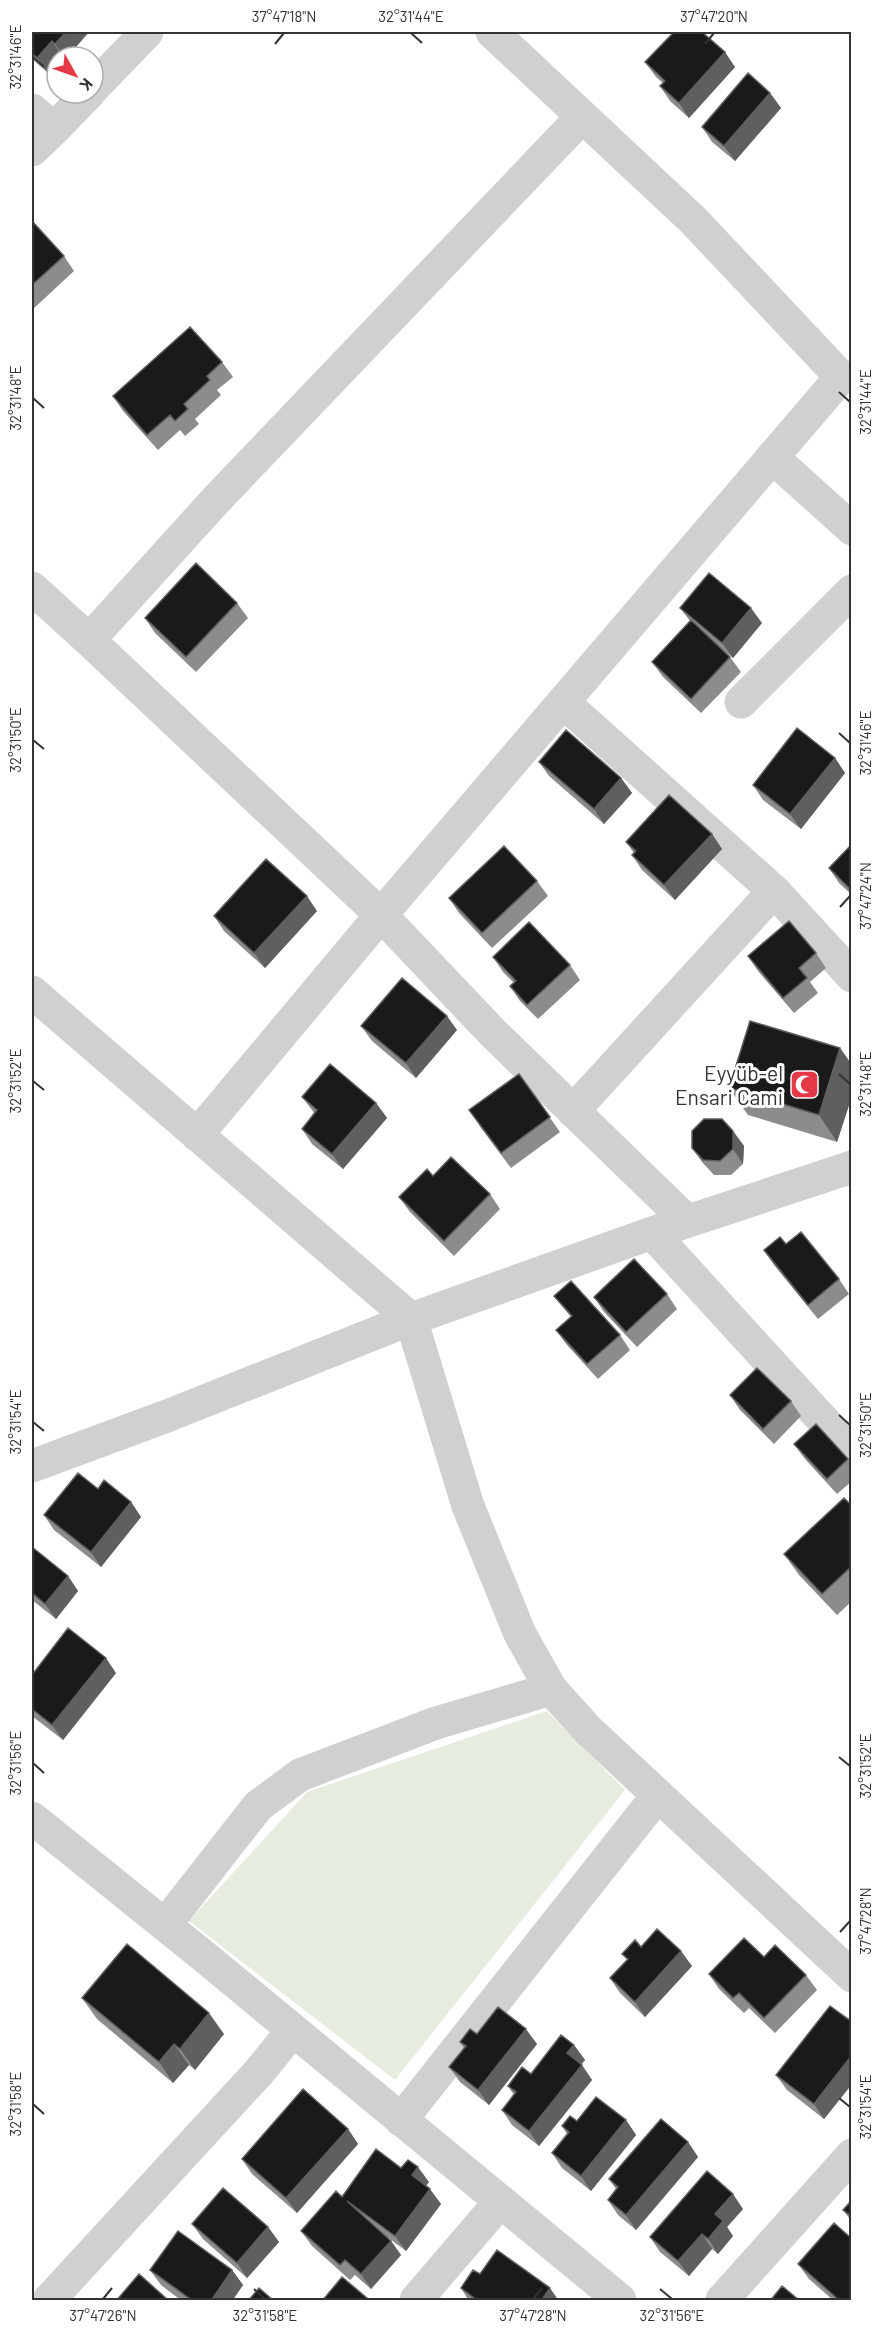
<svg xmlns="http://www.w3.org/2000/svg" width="883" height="2332" font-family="Barlow,sans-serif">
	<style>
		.green { fill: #e6ecdf }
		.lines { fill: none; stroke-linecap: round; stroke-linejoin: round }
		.street { stroke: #d0d0d0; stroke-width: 33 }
		.wall { fill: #8c8c8c }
		.shaded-wall { fill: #5f5f5f }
		.building { fill: #1a1a1a; stroke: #5f5f5f; stroke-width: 1.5 }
		.ticks { fill: none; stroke: #333; stroke-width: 2 }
		.labels { text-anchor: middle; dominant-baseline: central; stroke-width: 6; stroke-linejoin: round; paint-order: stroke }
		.poi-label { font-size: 21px; fill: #333; stroke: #fff; text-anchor: end }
		.neatline { fill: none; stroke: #333; stroke-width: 2 }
		.ticks-label { font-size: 15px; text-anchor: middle; fill: #333 }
	</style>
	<rect width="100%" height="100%" fill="#fff"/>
	<path class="green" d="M 547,1711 L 625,1790 L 395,2080 L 189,1921 L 307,1792 Z"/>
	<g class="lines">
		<path class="street" d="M 93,88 L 147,32
			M 32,110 L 54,129 L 32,150
			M 582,117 L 216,500 L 89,640 L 381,915 L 493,1033 L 687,1221
			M 54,129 L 89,93
			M 772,457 L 852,529
			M 32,588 L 89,640
			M 563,702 L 774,891 L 852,976
			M 741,702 L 852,591
			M 32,992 L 411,1319 L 167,1416 L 32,1466
			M 573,1111 L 774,891
			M 197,1135 L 381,915 L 841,377 L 694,221 L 492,32
			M 852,1167 L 652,1233 L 411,1319 L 468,1506 L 520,1634 L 551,1689 L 588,1730 L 852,1976
			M 652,1233 L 852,1452
			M 32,1818 L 201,1954 L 620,2300
			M 165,1925 L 258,1806 L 300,1775 L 436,1723 L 551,1689
			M 401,2120 L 658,1795
			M 49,2300 L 259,2072 L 293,2030
			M 416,2300 L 500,2202
			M 722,2300 L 852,2155"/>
	</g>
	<path class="wall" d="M 32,32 L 89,32 L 67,57 L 62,56 L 61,57 L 57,57 L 48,73 L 32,59 Z
		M 645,62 L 735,67 L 689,118 L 670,101 L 660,86 L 663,83 L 656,77 Z
		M 770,93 L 781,108 L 735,161 L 712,142 L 702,127 Z
		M 32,221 L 64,256 L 74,271 L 32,310 Z
		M 222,362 L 233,377 L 217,390 L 221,395 L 195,419 L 199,424 L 185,436 L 180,430 L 158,450 L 123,411 L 113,396 Z
		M 237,603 L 248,618 L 196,672 L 155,633 L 145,618 Z
		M 680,608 L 762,623 L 733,658 L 713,642 L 730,657 L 741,672 L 701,713 L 663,677 L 652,662 L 690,621 Z
		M 835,758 L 845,773 L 801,829 L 763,800 L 753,785 Z
		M 539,762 L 621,778 L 632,793 L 604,824 L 549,776 Z
		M 712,834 L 722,849 L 675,900 L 642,870 L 632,855 L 634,853 L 626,842 Z
		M 852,844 L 852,895 L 839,883 L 829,868 Z
		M 537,881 L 548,896 L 492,948 L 459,913 L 449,898 Z
		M 317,911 L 265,968 L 224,931 L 214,916 Z
		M 816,953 L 826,968 L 810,982 L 818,993 L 794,1013 L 758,971 L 748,956 Z
		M 493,957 L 570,965 L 580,980 L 538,1019 L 520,1001 L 510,986 L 514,983 L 503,972 Z
		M 361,1026 L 457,1030 L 416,1078 L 372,1041 Z
		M 840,1048 L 852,1065 L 852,1096 L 837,1142 L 748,1115 L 729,1088 Z
		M 519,1074 L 560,1132 L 511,1168 L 479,1125 Z
		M 302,1097 L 376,1103 L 387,1118 L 343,1169 L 312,1144 L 302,1129 L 315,1114 Z
		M 733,1131 L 744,1146 L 743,1164 L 731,1175 L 714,1175 L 702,1162 L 692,1148 Z
		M 433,1176 L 490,1194 L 500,1209 L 454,1256 L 410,1212 L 399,1197 Z
		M 786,1244 L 839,1279 L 849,1294 L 818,1319 L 774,1265 L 764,1250 Z
		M 667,1294 L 677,1309 L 637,1347 L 604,1312 L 594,1297 Z
		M 554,1296 L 620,1335 L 630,1350 L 598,1379 L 567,1345 L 556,1330 L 571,1317 Z
		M 730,1395 L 791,1401 L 801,1416 L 774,1444 L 740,1410 Z
		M 794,1444 L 848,1459 L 852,1463 L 852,1481 L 837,1494 L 805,1459 Z
		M 98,1489 L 131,1502 L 141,1517 L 101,1567 L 54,1530 L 44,1515 Z
		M 852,1506 L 852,1601 L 837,1615 L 799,1575 L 784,1554 Z
		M 32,1547 L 68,1576 L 78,1591 L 56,1619 L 32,1600 Z
		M 116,1673 L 63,1740 L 32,1716 L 32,1675 Z
		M 641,1947 L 692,1966 L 645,2017 L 620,1993 L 610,1978 L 627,1960 L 622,1954 Z
		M 764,1957 L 806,1975 L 817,1990 L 775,2033 L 749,2008 L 744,2013 L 719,1989 L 709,1974 Z
		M 82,1998 L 224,2034 L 195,2070 L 189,2065 L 173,2083 L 97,2019 Z
		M 852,2022 L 852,2084 L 824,2119 L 787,2090 L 776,2075 Z
		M 477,2034 L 537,2044 L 489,2105 L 460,2082 L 449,2067 L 464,2048 L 460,2042 Z
		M 574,2045 L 585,2060 L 581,2064 L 592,2080 L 539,2146 L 512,2125 L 502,2110 L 514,2095 L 508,2086 L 531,2074 Z
		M 626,2120 L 636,2135 L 591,2191 L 562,2168 L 552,2153 L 567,2134 L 562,2126 L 577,2121 Z
		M 348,2129 L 358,2144 L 297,2213 L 252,2174 L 242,2159 Z
		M 688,2142 L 698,2157 L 636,2230 L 618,2215 L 608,2200 L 616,2189 L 609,2179 Z
		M 429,2182 L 426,2186 L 441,2204 L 406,2251 L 386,2236 L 391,2241 L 401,2255 L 371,2289 L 355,2275 L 350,2280 L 312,2246 L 301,2231 L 342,2197 Z
		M 852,2200 L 852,2222 L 843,2210 Z
		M 743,2209 L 727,2227 L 733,2236 L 718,2254 L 712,2249 L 689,2276 L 660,2252 L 650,2237 Z
		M 192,2224 L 268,2227 L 279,2242 L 247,2278 L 203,2239 Z
		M 798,2264 L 852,2301 L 834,2301 L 809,2279 Z
		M 150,2270 L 232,2270 L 243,2285 L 232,2301 L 182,2301 L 161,2285 Z
		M 480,2274 L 559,2301 L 469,2301 L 461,2288 Z"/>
	<path class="shaded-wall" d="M 66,32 L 89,32 L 67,57 L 64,57 L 55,44 Z
		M 52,41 L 62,56 L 61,57 L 57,57 L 57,62 L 48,73 L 37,58 Z
		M 725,52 L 735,67 L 689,118 L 679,103 Z
		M 770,93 L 781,108 L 735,161 L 724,146 Z
		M 751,608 L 762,623 L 733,658 L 722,643 Z
		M 835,758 L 845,773 L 801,829 L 790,814 Z
		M 621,778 L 632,793 L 604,824 L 594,809 Z
		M 712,834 L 722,849 L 675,900 L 664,885 Z
		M 307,896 L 317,911 L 265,968 L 254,953 Z
		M 447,1016 L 457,1030 L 416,1078 L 406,1063 Z
		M 840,1048 L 852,1065 L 852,1096 L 837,1142 L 819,1115 Z
		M 376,1103 L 387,1118 L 343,1169 L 332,1154 Z
		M 733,1131 L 744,1146 L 743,1164 L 733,1149 Z
		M 131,1502 L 141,1517 L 101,1567 L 91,1552 Z
		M 68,1576 L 78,1591 L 56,1619 L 45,1604 Z
		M 106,1658 L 116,1673 L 63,1740 L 52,1725 Z
		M 681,1951 L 692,1966 L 645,2017 L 635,2002 Z
		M 209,2013 L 224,2034 L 195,2070 L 180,2049 Z
		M 526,2029 L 537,2044 L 489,2105 L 478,2090 Z
		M 174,2044 L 189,2065 L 173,2083 L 159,2062 Z
		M 574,2045 L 585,2060 L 578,2068 L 567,2053 Z
		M 852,2055 L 852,2084 L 824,2119 L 814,2104 Z
		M 582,2065 L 592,2080 L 539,2146 L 529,2131 Z
		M 626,2120 L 636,2135 L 591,2191 L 581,2176 Z
		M 348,2129 L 358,2144 L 297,2213 L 286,2198 Z
		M 688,2142 L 698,2157 L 636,2230 L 626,2215 Z
		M 418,2167 L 429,2182 L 422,2190 L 412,2175 Z
		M 430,2189 L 441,2204 L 406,2251 L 395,2236 Z
		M 733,2194 L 743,2209 L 727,2227 L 733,2236 L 718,2254 L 708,2239 L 715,2214 Z
		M 268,2227 L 279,2242 L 247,2278 L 237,2263 Z
		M 702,2234 L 712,2249 L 689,2276 L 678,2261 Z
		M 391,2241 L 401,2255 L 371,2289 L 361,2274 Z
		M 232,2270 L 243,2285 L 232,2301 L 211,2301 Z
		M 550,2288 L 559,2301 L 541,2301 Z"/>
	<path class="building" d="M 32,32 L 66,32 L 55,44 L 52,41 L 37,58 L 32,53 Z
		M 674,32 L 702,32 L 725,52 L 679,103 L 660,86 L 665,81 L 645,62 Z
		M 748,73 L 770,93 L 724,146 L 702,127 Z
		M 32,221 L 64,256 L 32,285 Z
		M 190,327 L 222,362 L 207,376 L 210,380 L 184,404 L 188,409 L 175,421 L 170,415 L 147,435 L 113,396 Z
		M 196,563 L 237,603 L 186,657 L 145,618 Z
		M 709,573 L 751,608 L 722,643 L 680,608 Z
		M 691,620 L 730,657 L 691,699 L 652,662 Z
		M 797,728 L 835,758 L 790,814 L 753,785 Z
		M 566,730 L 621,778 L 594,809 L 539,762 Z
		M 669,795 L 712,834 L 664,885 L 632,855 L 636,851 L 626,842 Z
		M 852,844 L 852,891 L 829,868 Z
		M 504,846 L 537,881 L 482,933 L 449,898 Z
		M 266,859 L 307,896 L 254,953 L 214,916 Z
		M 789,921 L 816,953 L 799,968 L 807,978 L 783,998 L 748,956 Z
		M 529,922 L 570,965 L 527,1005 L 510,986 L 516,981 L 493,957 Z
		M 402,978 L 447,1016 L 406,1063 L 361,1026 Z
		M 750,1021 L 840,1048 L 819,1115 L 729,1088 Z
		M 330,1064 L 376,1103 L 332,1154 L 302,1129 L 317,1110 L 302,1097 Z
		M 519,1074 L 550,1117 L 501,1153 L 469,1110 Z
		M 704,1119 L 722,1119 L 733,1131 L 733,1149 L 720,1161 L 703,1160 L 692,1148 L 692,1131 Z
		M 451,1157 L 490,1194 L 444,1241 L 399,1197 L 427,1169 L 433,1176 Z
		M 801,1232 L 839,1279 L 808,1305 L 764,1250 L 780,1237 L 786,1244 Z
		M 634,1259 L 667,1294 L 626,1332 L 594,1297 Z
		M 571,1281 L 620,1335 L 587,1364 L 556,1330 L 572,1316 L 554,1296 Z
		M 757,1368 L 791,1401 L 763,1429 L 730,1395 Z
		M 816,1424 L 848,1459 L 827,1479 L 794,1444 Z
		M 78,1473 L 98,1489 L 104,1480 L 131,1502 L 91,1552 L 44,1515 Z
		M 844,1498 L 852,1506 L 852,1566 L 822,1594 L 784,1554 Z
		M 32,1547 L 68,1576 L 45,1604 L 32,1593 Z
		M 68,1628 L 106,1658 L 52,1725 L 32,1709 L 32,1675 Z
		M 657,1929 L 681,1951 L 635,2002 L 610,1978 L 628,1959 L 622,1954 L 635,1940 L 641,1947 Z
		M 744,1938 L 764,1957 L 775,1945 L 806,1975 L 764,2018 L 739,1993 L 733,1998 L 709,1974 Z
		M 127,1944 L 209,2013 L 180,2049 L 174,2044 L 159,2062 L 82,1998 Z
		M 830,2006 L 852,2022 L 852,2055 L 814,2104 L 776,2075 Z
		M 498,2007 L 526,2029 L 478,2090 L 449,2067 L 466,2046 L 460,2042 L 470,2029 L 477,2034 Z
		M 561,2035 L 574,2045 L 567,2053 L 582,2065 L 529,2131 L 502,2110 L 516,2092 L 508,2086 L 522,2067 L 531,2074 Z
		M 303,2089 L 348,2129 L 286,2198 L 242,2159 Z
		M 596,2097 L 626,2120 L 581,2176 L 552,2153 L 569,2132 L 562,2126 L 570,2116 L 577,2121 Z
		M 661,2119 L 688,2142 L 626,2215 L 608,2200 L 618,2187 L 609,2179 Z
		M 376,2149 L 401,2168 L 408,2160 L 418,2167 L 412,2175 L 430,2189 L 395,2236 L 347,2201 L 391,2241 L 361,2274 L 345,2260 L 340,2265 L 301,2231 L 336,2191 L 342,2197 Z
		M 707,2171 L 733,2194 L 715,2214 L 723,2221 L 708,2239 L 702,2234 L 678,2261 L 650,2237 Z
		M 223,2188 L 268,2227 L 237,2263 L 192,2224 Z
		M 852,2200 L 852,2217 L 843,2210 Z
		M 834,2223 L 852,2239 L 852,2301 L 840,2301 L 798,2264 Z
		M 178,2231 L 232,2270 L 211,2301 L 193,2301 L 150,2270 Z
		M 497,2250 L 550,2288 L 541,2301 L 478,2301 L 461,2288 L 473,2270 L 480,2274 Z
		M 139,2274 L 169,2301 L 116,2301 Z
		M 342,2277 L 367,2298 L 364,2301 L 322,2301 Z
		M 782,2286 L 800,2301 L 770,2301 Z
		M 259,2288 L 274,2301 L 248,2301 Z"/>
	<path class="ticks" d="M 411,33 L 422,43M 275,44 L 284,33M 705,44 L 714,33M 33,57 L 44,67M 839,392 L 850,402M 33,398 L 44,408M 839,733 L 850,743M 33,740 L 44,749M 840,907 L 850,896M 839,1074 L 850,1084M 33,1081 L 44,1090M 839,1415 L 850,1425M 33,1422 L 44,1431M 839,1757 L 850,1766M 33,1763 L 44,1773M 840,1932 L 850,1921M 839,2098 L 850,2107M 33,2104 L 44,2114M 254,2289 L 265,2299M 660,2289 L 672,2299M 103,2299 L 112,2288M 533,2299 L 542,2288"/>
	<defs>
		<symbol id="mosque-square" viewBox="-11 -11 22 22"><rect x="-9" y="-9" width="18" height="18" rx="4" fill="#e63946" stroke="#fff"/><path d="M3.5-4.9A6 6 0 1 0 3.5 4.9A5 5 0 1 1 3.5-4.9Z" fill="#fff"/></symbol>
	</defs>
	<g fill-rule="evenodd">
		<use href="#mosque-square" x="788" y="1068" width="33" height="33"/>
	</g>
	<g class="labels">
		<g class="poi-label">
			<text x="783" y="1072">Eyyüb-el<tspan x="783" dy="24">Ensari Cami</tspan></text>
		</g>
	</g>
	<rect width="883" height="2332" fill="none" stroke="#ffffff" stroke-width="66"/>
	<g transform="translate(75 75) rotate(130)"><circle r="28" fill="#ffffff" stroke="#adadad" stroke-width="1.5"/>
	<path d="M0-4.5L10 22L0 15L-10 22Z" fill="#e63946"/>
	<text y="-9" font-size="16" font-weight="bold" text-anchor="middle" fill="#333333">K</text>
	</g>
	<rect x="33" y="33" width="817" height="2266" class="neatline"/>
	<g class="ticks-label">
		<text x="284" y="22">37°47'18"N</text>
		<text x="411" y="22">32°31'44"E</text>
		<text x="714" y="22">37°47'20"N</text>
		<text transform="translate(16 57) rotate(-90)" y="5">32°31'46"E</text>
		<text transform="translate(16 398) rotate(-90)" y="5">32°31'48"E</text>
		<text transform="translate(866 402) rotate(-90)" y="5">32°31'44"E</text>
		<text transform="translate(16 740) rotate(-90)" y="5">32°31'50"E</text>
		<text transform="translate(866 743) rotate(-90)" y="5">32°31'46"E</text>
		<text transform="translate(866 896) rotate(-90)" y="5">37°47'24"N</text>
		<text transform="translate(16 1081) rotate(-90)" y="5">32°31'52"E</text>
		<text transform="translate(866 1084) rotate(-90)" y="5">32°31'48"E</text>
		<text transform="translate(16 1422) rotate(-90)" y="5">32°31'54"E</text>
		<text transform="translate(866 1425) rotate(-90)" y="5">32°31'50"E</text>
		<text transform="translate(16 1763) rotate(-90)" y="5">32°31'56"E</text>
		<text transform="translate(866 1766) rotate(-90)" y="5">32°31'52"E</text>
		<text transform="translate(866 1921) rotate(-90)" y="5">37°47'28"N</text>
		<text transform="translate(16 2104) rotate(-90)" y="5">32°31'58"E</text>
		<text transform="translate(866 2107) rotate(-90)" y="5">32°31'54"E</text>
		<text x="103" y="2321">37°47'26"N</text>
		<text x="265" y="2321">32°31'58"E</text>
		<text x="533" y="2321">37°47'28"N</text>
		<text x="672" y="2321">32°31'56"E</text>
	</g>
</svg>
